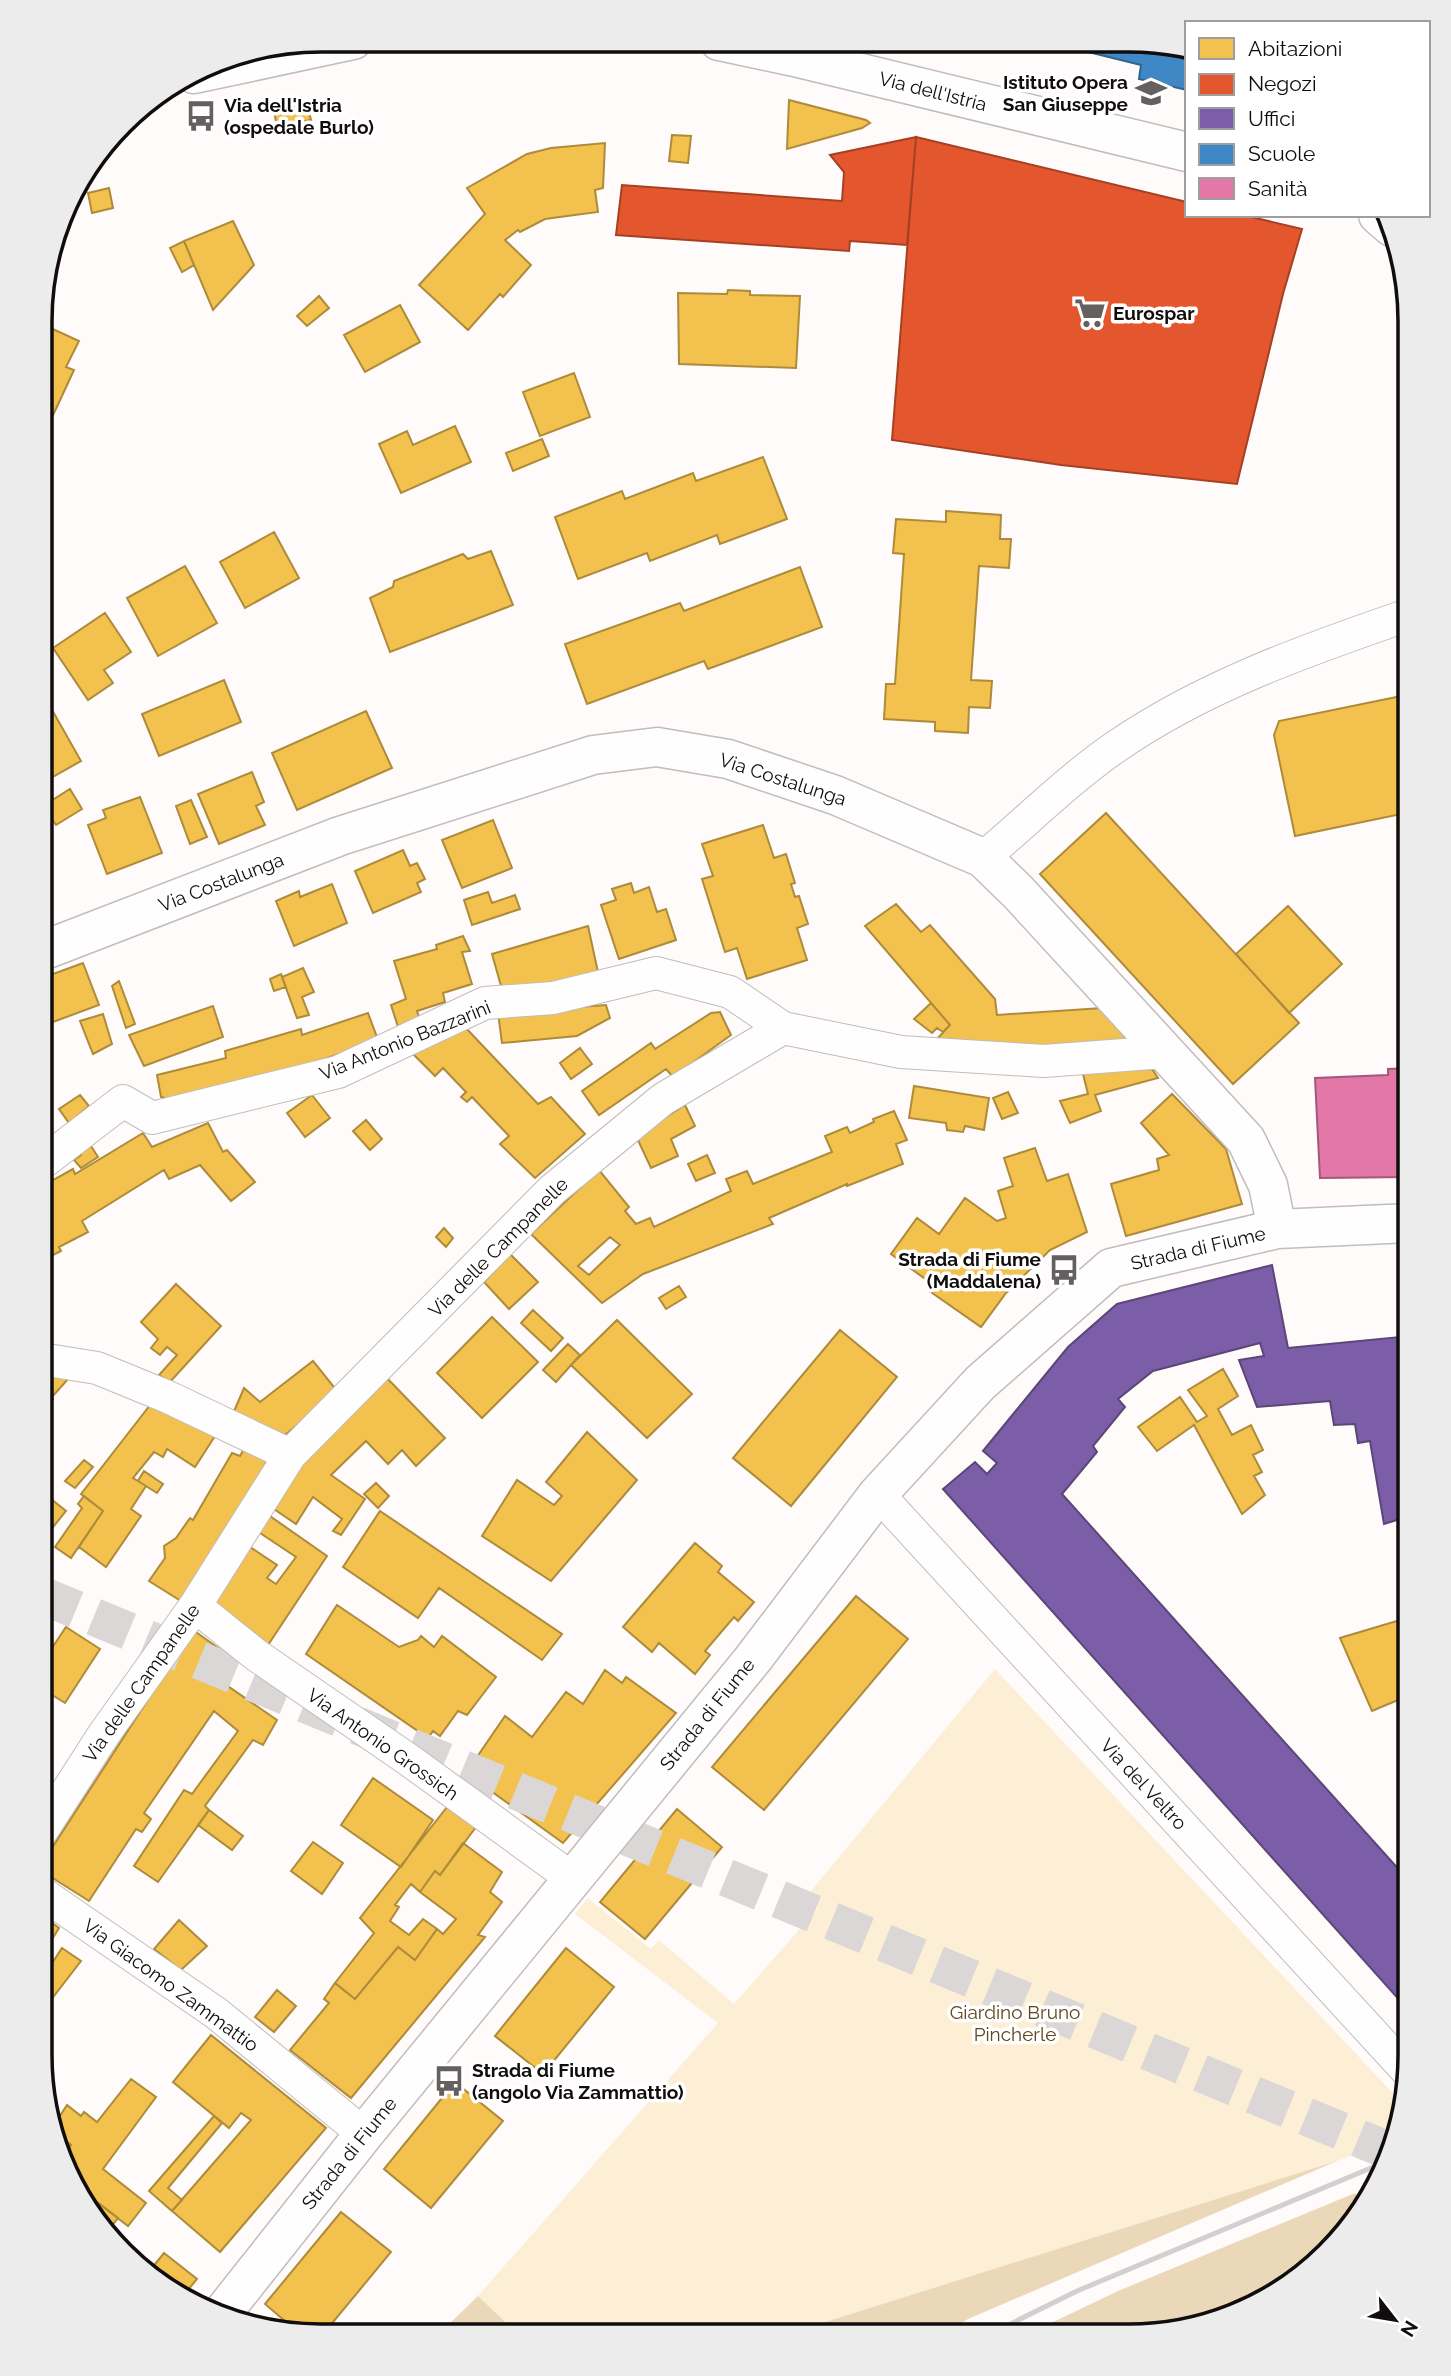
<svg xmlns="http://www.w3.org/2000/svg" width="1451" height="2376" font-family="Raleway,sans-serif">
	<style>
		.green { fill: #fdeed6 }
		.forest { fill: #ead8b9 }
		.homes { fill: #f2c14e; stroke: #ae8b3a; stroke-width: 2; fill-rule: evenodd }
		.shops { fill: #e4572e; stroke: #a44124; stroke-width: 2 }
		.offices { fill: #7b5ea7; stroke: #5b4678; stroke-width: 2 }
		.schools { fill: #3f88c5; stroke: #31638e; stroke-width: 2 }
		.health { fill: #e377a8; stroke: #a45779; stroke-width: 2 }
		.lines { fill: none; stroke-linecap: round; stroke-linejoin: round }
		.primary-tunnel { stroke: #dad7d6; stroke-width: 38; stroke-dasharray: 38 19; stroke-linecap: butt }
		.street-casing { stroke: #c1bdbc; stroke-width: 34 }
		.secondary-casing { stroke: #c1bdbc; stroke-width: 41 }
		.street { stroke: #fffefe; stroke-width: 32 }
		.secondary { stroke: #fffefe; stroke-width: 38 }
		.rail { stroke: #d0d0d0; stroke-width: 5 }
		.labels { text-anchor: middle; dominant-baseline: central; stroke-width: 7; stroke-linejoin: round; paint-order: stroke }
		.poi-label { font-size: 19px; font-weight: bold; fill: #100d0c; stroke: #fff; text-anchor: start }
		.street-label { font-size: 19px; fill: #100d0c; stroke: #fff }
		.park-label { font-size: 19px; fill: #5d471d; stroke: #fff }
		.rim { fill: none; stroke: #100d0c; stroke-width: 3.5 }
	</style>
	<rect width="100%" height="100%" fill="#fefbfa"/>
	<path class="green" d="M 995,1669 L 1403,2104 L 1395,2139 L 1337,2161 L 784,2335 L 518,2334 L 478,2296 L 718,2023 L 575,1914 L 588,1898 L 651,1949 L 659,1940 L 734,2004 L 818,1908 L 806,1897 Z"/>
	<path class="forest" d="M 1337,2161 L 968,2319 L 941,2335 L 784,2335 Z
		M 1355,2193 L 1363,2207 L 1353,2225 L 1300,2278 L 1237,2314 L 1130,2336 L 1026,2335 L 1118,2291 Z
		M 478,2296 L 518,2334 L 439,2334 Z"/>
	<path class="homes" d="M 789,100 L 866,120 L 870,123 L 862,128 L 787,149 Z
		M 307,104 L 311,120 L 277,127 L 274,111 Z
		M 672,135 L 691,136 L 688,163 L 669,161 Z
		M 605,143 L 603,188 L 595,190 L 598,212 L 545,219 L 520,232 L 518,230 L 505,240 L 531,265 L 503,297 L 500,294 L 468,330 L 419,285 L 485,214 L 467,188 L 527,154 L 551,148 Z
		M 109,188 L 113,208 L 92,213 L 88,193 Z
		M 233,221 L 254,265 L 213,310 L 184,241 Z
		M 184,241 L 194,265 L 182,272 L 170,248 Z
		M 728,290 L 750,291 L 750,295 L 800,296 L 796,368 L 679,364 L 678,293 L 727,294 Z
		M 319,296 L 329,308 L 307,326 L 297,316 Z
		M 400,305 L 420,342 L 365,372 L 344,335 Z
		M 44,325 L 79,341 L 66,367 L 74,370 L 42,439 Z
		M 574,373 L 590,417 L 540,436 L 523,392 Z
		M 455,426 L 471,462 L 401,493 L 379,444 L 407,431 L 413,445 Z
		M 542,439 L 549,456 L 513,471 L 506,453 Z
		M 763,457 L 787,519 L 720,544 L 717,535 L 650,561 L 647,553 L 578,579 L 555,517 L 622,491 L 625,499 L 693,473 L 696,481 Z
		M 946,511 L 1001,515 L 1000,539 L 1011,539 L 1009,568 L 979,566 L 971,680 L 992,681 L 990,708 L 969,707 L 968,733 L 935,731 L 935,722 L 884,719 L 886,684 L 895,684 L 904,554 L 893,553 L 896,519 L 946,522 Z
		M 274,532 L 299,578 L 245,608 L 220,562 Z
		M 491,551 L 513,605 L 390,652 L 370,598 L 393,587 L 394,581 L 463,554 L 468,559 Z
		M 185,566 L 217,623 L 158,656 L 127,598 Z
		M 800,567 L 822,627 L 708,669 L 704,661 L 587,704 L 565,644 L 680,603 L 684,611 Z
		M 105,613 L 131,652 L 104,670 L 113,683 L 88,700 L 53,648 Z
		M 224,680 L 241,722 L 159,756 L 142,714 Z
		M 1411,694 L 1411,812 L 1295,836 L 1274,735 L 1279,721 Z
		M 51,708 L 81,761 L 42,783 L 42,714 Z
		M 366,711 L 392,768 L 297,810 L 272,753 Z
		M 252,772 L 264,802 L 256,806 L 265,825 L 219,844 L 198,794 Z
		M 70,789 L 82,809 L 56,825 L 43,806 Z
		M 140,797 L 162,853 L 107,874 L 88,825 L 106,818 L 103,810 Z
		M 191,800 L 207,837 L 190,844 L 176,806 Z
		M 1106,813 L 1299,1023 L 1233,1084 L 1040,874 Z
		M 493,820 L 512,868 L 462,888 L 442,840 Z
		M 763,825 L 774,858 L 786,854 L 795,883 L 791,884 L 795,897 L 799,896 L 808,924 L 797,928 L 807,960 L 747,979 L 737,948 L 725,952 L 702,879 L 713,876 L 702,844 Z
		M 403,850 L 410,866 L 417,863 L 425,879 L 417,883 L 421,892 L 373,913 L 355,871 Z
		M 631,883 L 634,893 L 649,887 L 657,912 L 666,909 L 676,940 L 619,959 L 601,905 L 616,900 L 612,889 Z
		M 332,884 L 347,923 L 294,946 L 276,901 L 299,891 L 300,897 Z
		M 488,892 L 492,903 L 515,895 L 520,909 L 472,925 L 464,900 Z
		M 896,904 L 921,932 L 930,925 L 995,999 L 997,1015 L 1102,1008 L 1127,1040 L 1029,1048 L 937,1039 L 950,1025 L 865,926 Z
		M 1288,906 L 1342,964 L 1289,1013 L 1236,954 Z
		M 588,926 L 599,977 L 503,993 L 492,954 Z
		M 463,936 L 470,951 L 462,952 L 472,984 L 443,993 L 445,1002 L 417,1011 L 421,1023 L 400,1033 L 391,1005 L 406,999 L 394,961 L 437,949 L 436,945 Z
		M 83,963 L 99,1005 L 42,1026 L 42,978 Z
		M 303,968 L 314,992 L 302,997 L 309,1015 L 297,1018 L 282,977 Z
		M 281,974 L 286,987 L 274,991 L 270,979 Z
		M 119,981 L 135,1024 L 126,1028 L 112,986 Z
		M 931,1003 L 950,1025 L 943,1032 L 937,1028 L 932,1033 L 914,1019 Z
		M 606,1005 L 610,1018 L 577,1036 L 502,1043 L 498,1013 Z
		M 213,1006 L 223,1037 L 144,1066 L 129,1035 Z
		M 720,1012 L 731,1035 L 673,1077 L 666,1069 L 599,1115 L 582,1091 L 651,1043 L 655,1049 L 711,1013 Z
		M 368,1013 L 378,1040 L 311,1064 L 174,1100 L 161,1097 L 157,1075 L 226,1058 L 225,1051 L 301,1029 L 302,1035 Z
		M 103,1014 L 112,1044 L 93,1054 L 80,1021 Z
		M 464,1026 L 538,1104 L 551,1097 L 585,1134 L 535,1178 L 500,1144 L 509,1136 L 472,1097 L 467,1102 L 461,1097 L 466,1092 L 443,1068 L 435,1076 L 413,1054 Z
		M 580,1048 L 592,1064 L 571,1079 L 560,1063 Z
		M 1152,1069 L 1158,1078 L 1095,1095 L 1101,1111 L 1070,1123 L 1060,1101 L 1088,1094 L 1082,1070 Z
		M 914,1086 L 989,1098 L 984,1130 L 965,1126 L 963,1132 L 947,1130 L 946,1123 L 909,1118 Z
		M 1008,1092 L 1018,1113 L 1002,1119 L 993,1098 Z
		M 1172,1094 L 1226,1149 L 1242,1204 L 1126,1236 L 1111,1184 L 1159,1170 L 1157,1159 L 1169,1155 L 1141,1123 Z
		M 80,1095 L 89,1106 L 69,1123 L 59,1109 Z
		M 312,1095 L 330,1118 L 305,1137 L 287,1113 Z
		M 685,1105 L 695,1126 L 671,1139 L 678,1156 L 651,1168 L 636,1136 Z
		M 894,1111 L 907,1140 L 896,1144 L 903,1164 L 847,1186 L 847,1184 L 769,1218 L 773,1224 L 643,1274 L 602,1303 L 531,1234 L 599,1170 L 629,1207 L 625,1211 L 636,1224 L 650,1218 L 654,1227 L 731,1191 L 726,1179 L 747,1171 L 753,1184 L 832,1152 L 825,1136 L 847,1127 L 850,1133 L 874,1122 L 873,1119 ZM 610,1237 L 620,1245 L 589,1275 L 578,1266 Z
		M 366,1120 L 382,1139 L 370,1150 L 353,1131 Z
		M 208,1123 L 223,1152 L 227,1150 L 255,1182 L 231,1201 L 200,1165 L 169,1179 L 164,1170 L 82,1221 L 88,1232 L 59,1247 L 61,1251 L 41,1261 L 44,1185 L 73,1169 L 75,1174 L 143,1133 L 152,1147 Z
		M 87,1140 L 98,1157 L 81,1168 L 74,1160 L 81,1155 L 75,1147 Z
		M 1035,1148 L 1047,1181 L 1068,1174 L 1087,1232 L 1050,1250 L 1006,1293 L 981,1327 L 928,1290 L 932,1284 L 891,1254 L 917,1218 L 939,1234 L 965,1198 L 997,1221 L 1006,1218 L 998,1191 L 1013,1186 L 1004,1158 Z
		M 707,1155 L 715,1173 L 696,1181 L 688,1164 Z
		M 444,1228 L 453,1238 L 446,1247 L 436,1237 Z
		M 510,1254 L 538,1282 L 509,1309 L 484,1282 Z
		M 176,1284 L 221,1326 L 170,1382 L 159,1375 L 177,1355 L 167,1347 L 160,1355 L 151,1348 L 158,1339 L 141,1322 Z
		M 679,1286 L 686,1297 L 666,1309 L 659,1298 Z
		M 533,1310 L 563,1338 L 551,1351 L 521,1323 Z
		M 492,1317 L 538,1362 L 482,1418 L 437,1373 Z
		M 617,1320 L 692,1394 L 647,1438 L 571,1365 Z
		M 840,1330 L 897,1377 L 791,1506 L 733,1458 Z
		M 568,1344 L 580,1355 L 556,1382 L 543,1370 Z
		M 313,1361 L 338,1392 L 285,1435 L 232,1416 L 244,1388 L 260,1402 Z
		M 49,1369 L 70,1377 L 51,1398 L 53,1399 L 44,1414 L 41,1413 L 41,1381 Z
		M 1223,1369 L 1238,1396 L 1218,1409 L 1232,1435 L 1251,1425 L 1263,1450 L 1253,1455 L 1262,1472 L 1254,1476 L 1265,1495 L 1242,1514 L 1194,1425 L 1157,1451 L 1138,1427 L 1180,1397 L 1197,1422 L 1207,1416 L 1188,1390 Z
		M 384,1375 L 445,1438 L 416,1466 L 402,1450 L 388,1464 L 366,1441 L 331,1475 L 365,1499 L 341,1535 L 333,1531 L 342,1519 L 313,1497 L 296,1524 L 271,1507 L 304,1455 Z
		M 154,1400 L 217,1433 L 195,1467 L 167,1449 L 163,1457 L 154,1452 L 133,1478 L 146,1486 L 131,1509 L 141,1516 L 106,1567 L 79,1547 L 103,1511 L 81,1494 Z
		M 587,1432 L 637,1480 L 551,1581 L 482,1536 L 517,1480 L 554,1505 L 562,1496 L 546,1482 Z
		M 244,1449 L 268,1459 L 225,1539 L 184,1603 L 149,1581 L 165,1558 L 164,1546 L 176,1538 L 190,1518 L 193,1520 L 232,1453 L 240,1456 Z
		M 84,1460 L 93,1467 L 75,1488 L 65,1481 Z
		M 144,1471 L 163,1484 L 157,1493 L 138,1481 Z
		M 376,1483 L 389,1496 L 378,1508 L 364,1494 Z
		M 41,1491 L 66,1511 L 41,1542 Z
		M 84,1496 L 103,1511 L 71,1558 L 55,1547 L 82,1508 L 78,1504 Z
		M 380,1511 L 562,1634 L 542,1660 L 439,1588 L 418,1618 L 343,1567 Z
		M 267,1514 L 327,1556 L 268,1645 L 211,1600 L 247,1545 L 277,1565 L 267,1578 L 276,1584 L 296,1557 L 257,1531 Z
		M 695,1543 L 722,1566 L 718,1572 L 754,1602 L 738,1621 L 734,1617 L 705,1651 L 710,1655 L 695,1674 L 659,1643 L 652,1652 L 623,1627 Z
		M 856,1596 L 908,1639 L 764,1810 L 712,1767 Z
		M 337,1605 L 399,1647 L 418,1640 L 421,1636 L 434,1647 L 442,1636 L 496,1677 L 467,1715 L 458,1711 L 440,1736 L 433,1731 L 428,1738 L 306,1654 Z
		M 1410,1617 L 1410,1695 L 1372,1711 L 1340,1638 Z
		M 66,1627 L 100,1649 L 65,1703 L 41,1688 L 41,1650 L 48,1654 Z
		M 193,1630 L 221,1650 L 206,1671 L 277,1720 L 263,1745 L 253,1740 L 205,1806 L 209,1810 L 158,1882 L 134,1866 L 184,1790 L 192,1794 L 238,1731 L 214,1711 L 144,1813 L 151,1819 L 142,1832 L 136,1829 L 89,1901 L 40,1870 L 41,1865 Z
		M 605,1670 L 622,1683 L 626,1677 L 676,1713 L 563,1843 L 466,1773 L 505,1716 L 532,1737 L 566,1692 L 583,1704 Z
		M 373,1778 L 433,1820 L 401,1867 L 341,1825 Z
		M 447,1807 L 476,1827 L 440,1875 L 435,1871 L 420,1892 L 411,1884 L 395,1905 L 399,1907 L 390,1921 L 409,1935 L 423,1919 L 437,1929 L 415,1960 L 398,1947 L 355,1999 L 335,1983 L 374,1933 L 360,1918 Z
		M 677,1809 L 722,1847 L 645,1939 L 600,1902 Z
		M 209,1810 L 243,1836 L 232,1850 L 198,1825 Z
		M 313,1842 L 343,1863 L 322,1894 L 291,1871 Z
		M 463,1843 L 502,1872 L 490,1892 L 502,1902 L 478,1935 L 485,1937 L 351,2098 L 290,2050 L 329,2003 L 324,1999 L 335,1983 L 355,1999 L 398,1947 L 415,1960 L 437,1929 L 443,1934 L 456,1919 L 420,1892 L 435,1871 L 440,1875 Z
		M 40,1914 L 59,1928 L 40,1959 Z
		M 179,1920 L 207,1946 L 181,1970 L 154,1949 Z
		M 62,1948 L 81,1961 L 40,2014 L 40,1967 L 47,1971 Z
		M 566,1948 L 614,1987 L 543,2074 L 495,2036 Z
		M 277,1990 L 296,2006 L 274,2032 L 255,2017 Z
		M 211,2035 L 326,2128 L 220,2252 L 172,2211 L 251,2120 L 241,2113 L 229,2128 L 173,2082 Z
		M 131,2079 L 156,2097 L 103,2169 L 146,2203 L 128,2226 L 80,2189 L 78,2191 L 61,2158 L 71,2145 L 56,2132 L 54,2125 L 67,2105 L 81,2116 L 84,2112 L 97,2122 Z
		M 455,2082 L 503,2121 L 431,2208 L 384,2169 Z
		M 214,2116 L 222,2123 L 168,2188 L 182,2200 L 172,2211 L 149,2191 Z
		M 56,2132 L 71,2145 L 61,2157 Z
		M 100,2204 L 118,2218 L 108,2231 L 92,2214 Z
		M 341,2212 L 391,2252 L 324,2333 L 299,2333 L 265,2304 Z
		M 164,2253 L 197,2279 L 183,2296 L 147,2274 Z"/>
	<path class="shops" d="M 916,137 L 907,245 L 850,241 L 849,251 L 616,235 L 622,185 L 842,201 L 844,172 L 830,155 Z
		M 916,137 L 1187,202 L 1187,215 L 1243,215 L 1302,229 L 1283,294 L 1237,484 L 1061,465 L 892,440 Z"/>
	<path class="offices" d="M 1272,1265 L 1288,1348 L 1410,1336 L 1410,1516 L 1384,1524 L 1370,1441 L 1358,1443 L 1355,1424 L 1334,1425 L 1330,1401 L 1257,1407 L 1239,1360 L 1264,1356 L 1260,1343 L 1153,1371 L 1118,1399 L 1125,1407 L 1093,1446 L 1097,1452 L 1062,1494 L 1410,1882 L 1410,2012 L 943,1489 L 975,1462 L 987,1474 L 997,1463 L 983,1451 L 1068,1347 L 1117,1304 Z"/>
	<path class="schools" d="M 1077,42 L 1166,43 L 1187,48 L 1187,90 L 1139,79 L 1141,65 L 1076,49 Z"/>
	<path class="health" d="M 1410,1068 L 1410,1177 L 1320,1178 L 1315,1078 L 1388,1075 L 1388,1069 Z"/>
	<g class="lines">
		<path class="primary-tunnel" d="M 41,1595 L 1392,2152"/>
		<defs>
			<path id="street" d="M 983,858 C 1026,822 1068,780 1114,748 C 1203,686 1309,649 1411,614
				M 41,1164 L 123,1101 L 152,1118 L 338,1072 L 485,1003 L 553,998 L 656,973 L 730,992 L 783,1028
				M 41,1359 L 97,1368 L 168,1397 L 290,1455
				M 878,1494 L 1410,2074
				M 195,1606 L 256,1655 L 406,1758 L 573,1879
				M 41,1832 L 104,1734 L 195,1606 L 290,1455 L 552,1190 L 663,1099 L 783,1028 L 901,1052 L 1044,1061 L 1165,1052
				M 40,1892 L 216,2013 L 364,2134"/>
			<path id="secondary" d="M 719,41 L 799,58 L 1187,152
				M 194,74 L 353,40
				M 1378,215 L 1392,227
				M 42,951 L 340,836 L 593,755 L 657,747 L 728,759 L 835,795 L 983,858 L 1018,892 L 1246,1140 L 1268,1185 L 1277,1229
				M 220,2316 L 364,2134 L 753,1659 L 878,1494 L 980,1383 L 1111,1268 L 1277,1229 L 1410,1223"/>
		</defs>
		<use href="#street" class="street-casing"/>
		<use href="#secondary" class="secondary-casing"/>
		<use href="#street" class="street"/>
		<use href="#secondary" class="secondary"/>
		<path class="rail" d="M 988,2335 L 1077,2291 L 1390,2160"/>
	</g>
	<defs>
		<symbol id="school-bare" viewBox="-9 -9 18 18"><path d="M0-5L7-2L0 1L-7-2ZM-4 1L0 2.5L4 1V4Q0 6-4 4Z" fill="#63605f" stroke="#fff" stroke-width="2.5" paint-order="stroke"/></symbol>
		<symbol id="bus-bare" viewBox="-9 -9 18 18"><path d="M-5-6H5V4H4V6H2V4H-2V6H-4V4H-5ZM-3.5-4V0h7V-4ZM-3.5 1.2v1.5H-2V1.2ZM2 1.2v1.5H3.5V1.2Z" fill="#63605f" stroke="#fff" stroke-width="2.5" paint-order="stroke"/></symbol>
		<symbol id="supermarket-bare" viewBox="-9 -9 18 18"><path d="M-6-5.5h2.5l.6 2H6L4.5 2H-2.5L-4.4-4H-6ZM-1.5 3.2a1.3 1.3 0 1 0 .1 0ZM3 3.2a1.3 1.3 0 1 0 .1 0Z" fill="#63605f" stroke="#fff" stroke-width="2.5" paint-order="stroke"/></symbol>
	</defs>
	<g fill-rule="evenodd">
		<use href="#school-bare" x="1129" y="71" width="44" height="44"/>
		<use href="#bus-bare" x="179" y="94" width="44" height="44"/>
		<use href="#supermarket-bare" x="1068" y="291" width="44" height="44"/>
		<use href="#bus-bare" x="1042" y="1248" width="44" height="44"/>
		<use href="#bus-bare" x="427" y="2059" width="44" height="44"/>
	</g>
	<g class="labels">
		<g class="poi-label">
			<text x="1128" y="82" text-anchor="end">Istituto Opera<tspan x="1128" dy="22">San Giuseppe</tspan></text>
			<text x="224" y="105">Via dell'Istria<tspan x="224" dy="22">(ospedale Burlo)</tspan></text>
			<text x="1113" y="313">Eurospar</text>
			<text x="1041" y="1259" text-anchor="end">Strada di Fiume<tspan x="1041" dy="22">(Maddalena)</tspan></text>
			<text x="472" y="2070">Strada di Fiume<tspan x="472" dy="22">(angolo Via Zammattio)</tspan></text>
		</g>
		<g class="street-label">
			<text transform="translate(933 91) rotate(14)">Via dell'Istria</text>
			<text transform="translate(783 779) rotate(18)">Via Costalunga</text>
			<text transform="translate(221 882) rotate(-21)">Via Costalunga</text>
			<text transform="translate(405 1040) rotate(-22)">Via Antonio Bazzarini</text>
			<text transform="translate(498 1247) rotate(-45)">Via delle Campanelle</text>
			<text transform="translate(1198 1248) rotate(-13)">Strada di Fiume</text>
			<text transform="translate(141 1683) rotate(-55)">Via delle Campanelle</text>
			<text transform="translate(707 1714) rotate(-51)">Strada di Fiume</text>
			<text transform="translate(383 1744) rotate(35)">Via Antonio Grossich</text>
			<text transform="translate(1144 1784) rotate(47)">Via del Veltro</text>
			<text transform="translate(171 1985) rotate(36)">Via Giacomo Zammattio</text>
			<text transform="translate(349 2153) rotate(-51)">Strada di Fiume</text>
		</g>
		<g class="park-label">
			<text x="1015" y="2012">Giardino Bruno<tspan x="1015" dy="22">Pincherle</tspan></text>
		</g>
	</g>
	<path d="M0 0H1451V2376H0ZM321 52H1129A269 269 0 0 1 1398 321V2055A269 269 0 0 1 1129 2324H321A269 269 0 0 1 52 2055V321A269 269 0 0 1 321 52Z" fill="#ececec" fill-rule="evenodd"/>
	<path class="rim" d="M321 52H1129A269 269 0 0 1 1398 321V2055A269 269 0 0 1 1129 2324H321A269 269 0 0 1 52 2055V321A269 269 0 0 1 321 52Z"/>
	<rect x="1185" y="21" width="245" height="196" fill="#ffffff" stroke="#9f9e9e" stroke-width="2"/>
	<rect x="1199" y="38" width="35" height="21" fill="#f2c14e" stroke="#9f9e9e" stroke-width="2"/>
	<text x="1248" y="56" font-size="21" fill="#100d0c">Abitazioni</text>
	<rect x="1199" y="74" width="35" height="21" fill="#e4572e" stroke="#9f9e9e" stroke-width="2"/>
	<text x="1248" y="91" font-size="21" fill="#100d0c">Negozi</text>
	<rect x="1199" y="108" width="35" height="21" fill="#7b5ea7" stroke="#9f9e9e" stroke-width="2"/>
	<text x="1248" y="126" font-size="21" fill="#100d0c">Uffici</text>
	<rect x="1199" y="144" width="35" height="21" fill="#3f88c5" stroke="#9f9e9e" stroke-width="2"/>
	<text x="1248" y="161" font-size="21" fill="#100d0c">Scuole</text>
	<rect x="1199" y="178" width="35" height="21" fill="#e377a8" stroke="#9f9e9e" stroke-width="2"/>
	<text x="1248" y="196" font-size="21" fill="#100d0c">Sanità</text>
	<g transform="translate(1395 2320) rotate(121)" stroke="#ffffff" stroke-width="5" paint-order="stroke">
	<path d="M0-5L12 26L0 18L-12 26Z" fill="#100d0c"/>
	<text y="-10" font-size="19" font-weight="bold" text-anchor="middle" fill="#100d0c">N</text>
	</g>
</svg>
